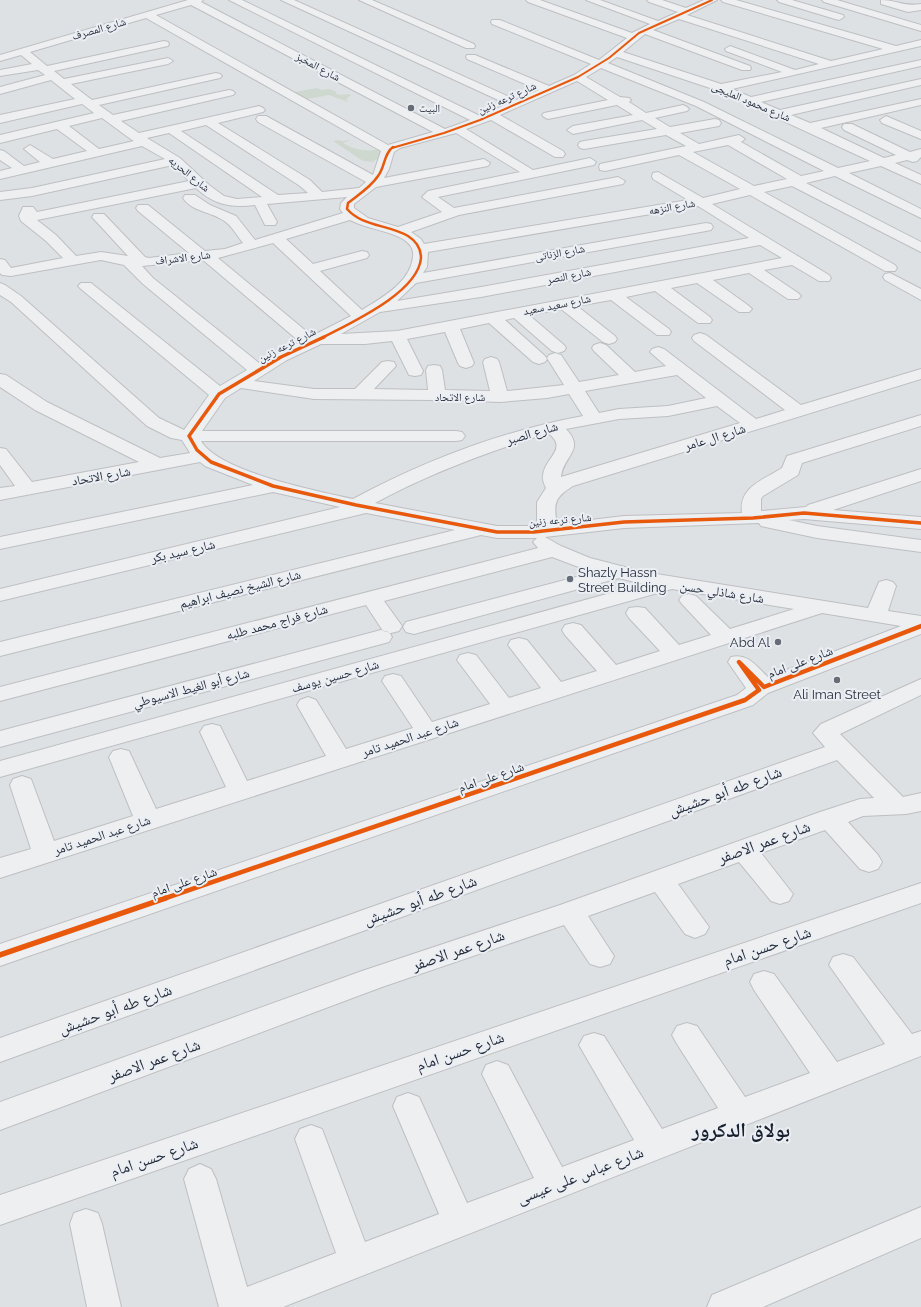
<svg xmlns="http://www.w3.org/2000/svg" width="921" height="1307" font-family="Raleway,'Noto Naskh Arabic',sans-serif">
	<style>
		.green { fill: #cfd8cf }
		.lines { fill: none; stroke-linecap: round; stroke-linejoin: round }
		.minor-casing { stroke: #bdbfc2; stroke-width: 2 }
		.minor { fill: #edeff1; fill-rule: evenodd }
		.cycleway-far4-casing { stroke: #ebeff4; stroke-width: 3 }
		.cycleway-far3-casing { stroke: #ebeff4; stroke-width: 4 }
		.cycleway-far2-casing { stroke: #ebeff4; stroke-width: 5.5 }
		.cycleway-far1-casing { stroke: #ebeff4; stroke-width: 7 }
		.cycleway-casing { stroke: #ebeff4; stroke-width: 8 }
		.cycleway-far4 { stroke: #e8590c; stroke-width: 2 }
		.cycleway-far3 { stroke: #e8590c; stroke-width: 2.5 }
		.cycleway-far2 { stroke: #e8590c; stroke-width: 3.5 }
		.cycleway-far1 { stroke: #e8590c; stroke-width: 4.5 }
		.cycleway { stroke: #e8590c; stroke-width: 5.5 }
		.poi-dot { fill: #666d77; stroke: #ebeff4; stroke-width: 1.5 }
		.labels { text-anchor: middle; dominant-baseline: central; stroke-width: 4; stroke-linejoin: round; paint-order: stroke }
		.far-street-label { font-size: 11px; fill: #262e3c; stroke: #ebeff4 }
		.far-poi-label { font-size: 11px; fill: #262e3c; stroke: #ebeff4; text-anchor: start }
		.street-label { font-size: 13px; fill: #262e3c; stroke: #ebeff4 }
		.poi-label { font-size: 13px; fill: #262e3c; stroke: #ebeff4; text-anchor: start }
		.near-street-label { font-size: 16px; fill: #262e3c; stroke: #ebeff4 }
		.near-district-label { font-size: 20px; font-weight: bold; fill: #181f2d; stroke: #ebeff4 }
	</style>
	<rect width="100%" height="100%" fill="#dee1e4"/>
	<path class="green" d="M 317,88 L 321,90 L 329,89 L 337,92 L 335,93 L 339,95 L 349,94 L 351,96 L 347,97 L 349,98 L 346,99 L 348,102 L 329,95 L 302,100 L 289,93 Z
		M 338,140 L 342,141 L 351,140 L 343,143 C 355,150 365,152 379,149 L 385,154 L 372,162 L 363,161 L 333,141 Z"/>
	<g class="lines">
		<defs>
			<path id="minor" d="M 188,0 L 203,0 L 201,2 L 445,129 L 470,120 L 229,0 L 242,0 L 480,116 L 507,104 L 281,0 L 294,0 L 516,100 L 539,90 L 467,59 L 466,57 L 467,55 L 475,55 L 549,86 L 574,75 L 591,64 L 492,24 L 491,22 L 492,20 L 500,20 L 599,60 L 627,38 L 528,2 L 526,0 L 540,0 L 632,33 L 650,24 L 586,0 L 600,0 L 658,21 L 678,12 L 649,2 L 647,0 L 662,0 L 686,8 L 704,0 L 717,0 L 687,15 L 831,61 L 883,49 L 723,2 L 721,0 L 736,0 L 896,46 L 921,40 L 921,46 L 732,89 L 751,97 L 921,60 L 921,66 L 761,102 L 780,110 L 921,79 L 921,85 L 791,115 L 810,123 L 921,99 L 921,105 L 821,128 L 884,158 L 896,155 L 844,130 L 842,127 L 844,124 L 852,124 L 910,152 L 921,149 L 921,157 L 917,161 L 913,162 L 907,160 L 895,163 L 921,175 L 921,184 L 881,166 L 849,173 L 921,209 L 921,218 L 835,176 L 806,183 L 921,242 L 921,252 L 792,186 L 764,192 L 895,265 L 897,268 L 895,271 L 885,271 L 750,195 L 712,204 L 829,275 L 831,278 L 829,281 L 819,281 L 792,265 L 764,270 L 798,293 L 801,296 L 798,299 L 788,299 L 749,273 L 713,280 L 749,306 L 752,309 L 749,312 L 739,312 L 697,283 L 671,288 L 710,317 L 712,320 L 710,323 L 698,323 L 655,291 L 626,297 L 669,329 L 671,332 L 669,335 L 657,335 L 611,300 L 577,306 L 615,336 L 617,339 L 615,342 L 609,344 L 603,342 L 561,309 L 529,315 L 564,345 L 566,348 L 564,351 L 558,353 L 552,351 L 514,318 L 505,320 L 545,356 L 547,359 L 545,362 L 539,364 L 533,362 L 489,323 L 460,329 L 474,363 L 472,366 L 466,368 L 460,366 L 458,363 L 445,332 L 407,339 L 423,371 L 421,375 L 415,376 L 409,375 L 392,341 L 365,344 L 321,344 L 287,360 L 254,381 L 314,389 L 355,389 L 382,362 L 388,361 L 394,362 L 396,366 L 374,389 L 428,390 L 426,370 L 428,366 L 434,365 L 440,366 L 442,370 L 445,390 L 490,391 L 483,362 L 485,359 L 491,357 L 497,359 L 499,362 L 507,391 L 564,385 L 547,358 L 549,355 L 555,353 L 561,355 L 579,382 L 619,375 L 594,351 L 592,348 L 594,345 L 600,343 L 606,345 L 635,372 L 666,366 L 650,352 L 652,349 L 658,347 L 664,349 L 756,419 L 785,410 L 694,341 L 692,338 L 694,335 L 700,333 L 706,335 L 801,405 L 921,369 L 921,379 L 573,486 C 555,497 553,503 557,524 L 624,516 L 742,513 C 738,487 765,479 782,468 L 787,456 L 921,415 L 921,426 L 802,463 L 798,475 L 763,496 L 761,499 L 761,511 L 806,507 L 808,505 L 921,469 L 921,481 L 833,510 L 921,517 L 921,529 L 804,519 L 789,520 L 817,526 L 921,540 L 921,552 L 817,538 L 761,526 L 759,523 L 624,528 L 545,537 L 561,546 L 590,558 L 644,572 L 868,608 L 879,582 L 886,580 L 893,582 L 896,586 L 888,611 L 921,616 L 921,634 L 768,693 L 753,705 L 0,966 L 0,944 L 737,695 L 746,688 L 728,662 L 731,657 C 748,653 756,666 768,677 L 901,626 L 822,613 L 0,878 L 0,858 L 31,849 L 10,785 L 13,779 L 22,776 L 31,779 L 54,841 L 133,816 L 109,757 L 113,751 L 121,749 L 129,751 L 156,809 L 226,787 L 200,732 L 204,726 L 212,724 L 220,726 L 247,781 L 326,756 L 297,705 L 300,700 L 308,697 L 316,700 L 346,749 L 413,728 L 382,681 L 385,676 L 393,674 L 401,676 L 432,722 L 490,704 L 457,660 L 460,655 L 468,653 L 476,655 L 509,698 L 541,688 L 508,645 L 511,640 L 519,638 L 527,640 L 561,682 L 597,671 L 565,635 L 562,630 L 565,625 L 573,623 L 581,625 L 616,665 L 660,651 L 629,618 L 626,613 L 629,608 L 637,607 L 645,608 L 679,645 L 711,635 L 682,604 L 679,600 L 682,596 L 689,594 L 696,596 L 730,629 L 794,609 L 672,589 L 0,777 L 0,761 L 643,584 L 619,578 L 414,634 L 406,632 L 403,627 L 406,622 L 595,572 L 576,566 L 552,557 L 384,601 L 402,626 L 399,631 L 391,633 L 383,631 L 366,605 L 0,701 L 0,687 L 538,548 L 533,542 L 537,538 L 497,538 L 481,535 L 0,656 L 0,642 L 455,530 L 366,513 L 0,601 L 0,589 L 340,507 L 273,492 L 0,549 L 0,537 L 253,485 L 205,466 L 200,462 L 0,500 L 0,488 L 15,486 L 0,465 L 0,448 L 6,449 L 32,482 L 139,462 L 35,410 L 0,387 L 0,374 L 6,375 L 47,402 L 160,458 L 190,453 L 182,440 L 171,438 L 147,426 L 11,302 L 0,295 L 0,283 L 5,285 L 21,296 L 159,418 L 182,429 L 184,430 L 209,395 L 81,289 L 78,286 L 81,283 L 91,283 L 220,386 L 247,370 L 143,284 L 124,265 L 101,260 L 11,276 L 2,275 L 0,273 L 0,259 L 5,260 L 11,268 L 63,258 L 46,241 L 21,221 L 19,216 L 23,207 L 33,207 L 37,212 L 189,181 L 173,165 L 32,196 L 0,200 L 0,192 L 32,188 L 165,159 L 142,146 L 0,179 L 0,171 L 12,168 L 0,160 L 0,150 L 4,151 L 24,166 L 40,162 L 24,149 L 30,145 L 53,159 L 87,151 L 57,129 L 0,143 L 0,135 L 94,113 L 82,104 L 0,123 L 0,115 L 75,99 L 51,80 L 0,94 L 0,87 L 45,75 L 38,70 L 0,76 L 0,70 L 32,64 L 21,55 L 0,61 L 0,55 ZM 191,5 L 433,132 L 388,145 L 156,15 ZM 146,18 L 381,151 L 373,175 L 266,116 L 258,116 L 256,119 L 258,122 L 366,182 L 359,188 L 322,192 L 310,180 L 218,123 L 263,112 L 265,110 L 263,108 L 259,106 L 139,133 L 121,121 L 233,95 L 235,93 L 233,91 L 229,90 L 113,115 L 99,105 L 220,78 L 222,76 L 220,74 L 216,73 L 92,100 L 71,84 L 168,64 L 173,61 L 168,58 L 64,79 L 54,71 L 168,46 L 169,44 L 168,42 L 164,41 L 47,66 L 30,52 ZM 679,19 L 819,64 L 795,70 L 730,46 L 725,49 L 726,51 L 782,72 L 721,84 L 623,52 L 645,34 L 742,70 L 750,70 L 751,68 L 750,66 L 653,30 ZM 617,57 L 716,90 L 870,161 L 838,168 L 704,102 L 608,63 ZM 601,68 L 696,106 L 824,171 L 801,176 L 741,142 L 745,139 L 739,135 L 699,144 L 680,133 L 719,126 L 721,123 L 719,120 L 715,119 L 670,127 L 655,118 L 687,111 L 689,109 L 687,107 L 683,105 L 646,113 L 629,102 L 631,100 L 629,98 L 620,97 L 586,77 ZM 577,81 L 608,100 L 544,113 L 542,115 L 544,117 L 548,119 L 617,105 L 633,115 L 573,126 L 567,130 L 573,134 L 642,120 L 657,129 L 584,141 L 580,142 L 578,145 L 580,148 L 584,149 L 666,135 L 686,146 L 600,164 L 599,167 L 600,170 L 605,171 L 679,155 L 740,189 L 703,198 L 658,172 L 653,173 L 652,176 L 653,179 L 688,200 L 424,244 L 421,239 L 411,232 L 459,215 L 623,184 L 625,181 L 618,177 L 454,208 L 438,197 L 594,165 L 596,162 L 590,158 L 533,170 L 466,129 L 491,120 L 555,157 L 563,157 L 565,154 L 563,151 L 500,115 ZM 102,118 L 132,140 L 134,141 L 99,149 L 69,126 ZM 206,125 L 300,186 L 308,193 L 278,195 L 181,131 ZM 169,133 L 262,197 L 237,199 L 224,196 L 209,185 L 180,158 L 147,138 ZM 456,133 L 520,172 L 428,191 L 422,197 L 442,212 L 398,227 L 368,218 L 354,208 L 354,204 L 376,187 L 488,166 L 490,163 L 484,159 L 384,178 L 389,169 L 394,152 L 400,148 ZM 728,145 L 787,179 L 754,186 L 693,152 ZM 196,188 C 214,205 231,208 255,205 L 265,225 L 275,225 L 277,222 L 267,204 L 347,197 L 341,203 L 340,209 L 343,213 L 255,240 L 236,216 L 210,205 L 195,195 L 185,195 L 183,198 C 193,213 215,212 227,223 C 233,228 238,237 243,243 L 225,249 L 205,251 L 148,205 L 138,205 L 136,208 L 138,211 L 189,253 L 149,258 L 145,257 L 104,214 L 94,214 L 92,217 L 128,256 L 101,252 L 76,256 L 56,235 L 37,220 ZM 698,206 L 749,238 L 481,287 L 397,301 L 416,283 L 706,231 L 711,230 L 713,227 L 711,224 L 706,223 L 423,273 L 427,267 L 428,252 ZM 350,220 C 367,229 387,230 403,239 C 409,243 414,248 413,256 C 411,282 383,297 362,310 L 320,271 L 367,258 L 369,255 L 367,252 L 362,251 L 313,264 L 286,239 ZM 273,243 L 351,316 L 312,336 L 218,258 ZM 760,245 L 782,258 L 397,331 L 341,334 L 380,312 L 481,297 ZM 203,260 L 300,342 L 259,363 L 153,278 L 142,266 ZM 677,375 L 706,398 L 668,406 L 619,409 L 599,413 L 585,391 ZM 241,388 L 314,399 L 432,400 L 438,402 L 444,400 L 500,402 L 547,398 L 569,394 L 583,416 C 502,431 426,460 353,499 C 318,491 219,472 201,441 L 456,441 L 462,440 L 465,436 L 462,432 L 456,431 L 202,431 L 225,398 ZM 717,406 L 740,423 L 561,477 C 563,456 586,450 566,429 L 619,419 L 668,416 ZM 548,433 C 569,449 545,457 543,475 C 542,479 544,484 546,488 L 537,502 L 537,526 L 497,526 L 375,503 C 430,473 488,452 548,433 Z
				M 359,0 L 372,0 L 474,44 L 475,46 L 474,48 L 466,48 Z
				M 777,0 L 792,0 L 843,15 L 844,17 L 839,20 L 835,19 L 779,2 Z
				M 822,0 L 837,0 L 921,25 L 921,31 L 824,2 Z
				M 881,0 C 897,0 903,7 921,4 L 921,10 L 908,12 L 881,4 Z
				M 886,116 L 921,131 L 921,139 L 882,123 L 880,120 Z
				M 890,273 L 921,289 L 921,300 L 885,280 L 883,277 L 885,274 Z
				M 381,630 L 389,632 L 392,637 L 389,642 L 0,747 L 0,731 Z
				M 921,679 L 921,695 L 840,734 L 903,797 L 921,793 L 921,811 L 906,814 L 863,816 L 848,822 L 878,855 L 882,862 L 878,869 L 869,872 L 860,869 L 825,830 L 761,853 L 793,894 L 789,901 L 780,904 L 771,901 L 739,862 L 678,884 L 709,927 L 705,934 L 695,938 L 685,934 L 655,892 L 588,916 L 614,956 L 610,964 L 600,967 L 590,964 L 564,925 L 382,987 L 0,1130 L 0,1102 L 362,971 L 560,905 L 820,812 L 860,799 L 874,798 L 837,760 L 0,1062 L 0,1038 L 825,747 L 813,733 L 821,724 Z
				M 921,883 L 921,903 L 0,1225 L 0,1195 Z
				M 843,954 L 853,957 L 912,1034 L 921,1031 L 921,1056 L 283,1307 L 219,1307 L 184,1179 L 189,1169 L 200,1164 L 211,1169 L 216,1179 L 247,1287 L 336,1253 L 295,1139 L 300,1129 L 311,1125 L 322,1129 L 365,1242 L 439,1214 L 393,1106 L 397,1097 L 408,1093 L 419,1097 L 467,1203 L 534,1178 L 482,1074 L 486,1065 L 497,1061 L 508,1065 L 562,1167 L 634,1140 L 579,1045 L 584,1036 L 594,1033 L 604,1036 L 662,1129 L 718,1108 L 677,1044 L 672,1035 L 677,1026 L 687,1023 L 697,1026 L 745,1097 L 810,1073 L 754,990 L 750,982 L 754,974 L 764,971 L 774,974 L 837,1062 L 885,1044 L 829,965 L 833,957 Z
				M 921,1207 L 921,1238 L 763,1307 L 707,1307 L 712,1295 Z
				M 86,1209 L 98,1213 L 102,1224 L 121,1307 L 87,1307 L 70,1224 L 74,1213 Z"/>
		</defs>
		<use href="#minor" class="minor-casing"/>
		<use href="#minor" class="minor"/>
		<defs>
			<path id="cycleway-far4" d="M 392,148 L 444,133 L 480,120 L 578,77 L 609,58 L 639,33 L 712,0"/>
			<path id="cycleway-far3" d="M 322,338 C 350,323 418,293 421,258 C 421,248 416,241 408,236 C 387,224 363,227 347,209 L 348,203 C 358,195 371,187 378,176 C 385,167 384,153 393,147"/>
			<path id="cycleway-far2" d="M 324,337 L 281,357 L 219,394 L 189,436 L 197,450 L 211,462 L 273,486 L 356,505 L 497,532 L 534,532 L 624,522 L 753,518 L 804,513 L 921,523"/>
			<path id="cycleway-far1" d="M 163,899 L 745,700 L 759,690 L 739,662 L 764,687 L 921,626"/>
			<path id="cycleway" d="M 0,955 L 166,898"/>
		</defs>
		<use href="#cycleway-far4" class="cycleway-far4-casing"/>
		<use href="#cycleway-far3" class="cycleway-far3-casing"/>
		<use href="#cycleway-far2" class="cycleway-far2-casing"/>
		<use href="#cycleway-far1" class="cycleway-far1-casing"/>
		<use href="#cycleway" class="cycleway-casing"/>
		<use href="#cycleway-far4" class="cycleway-far4"/>
		<use href="#cycleway-far3" class="cycleway-far3"/>
		<use href="#cycleway-far2" class="cycleway-far2"/>
		<use href="#cycleway-far1" class="cycleway-far1"/>
		<use href="#cycleway" class="cycleway"/>
	</g>
	<g class="poi-dot">
		<circle cx="411" cy="108" r="4"/>
		<circle cx="570" cy="579" r="4"/>
		<circle cx="778" cy="642" r="4"/>
		<circle cx="837" cy="680" r="4"/>
	</g>
	<g class="labels">
		<g class="far-street-label">
			<text transform="translate(99 29) rotate(-16)">شارع المصرف</text>
			<text transform="translate(318 67) rotate(28)">شارع المخبز</text>
			<text transform="translate(507 98) rotate(-24)">شارع ترعه زنين</text>
			<text transform="translate(751 102) rotate(23)">شارع محمود المليجى</text>
			<text transform="translate(189 174) rotate(39)">شارع الحريه</text>
			<text transform="translate(672 207) rotate(-10)">شارع النزهه</text>
			<text transform="translate(560 253) rotate(-10)">شارع الزناتى</text>
			<text transform="translate(183 258) rotate(-7)">شارع الاشراف</text>
			<text transform="translate(569 276) rotate(-11)">شارع النصر</text>
			<text transform="translate(557 305) rotate(-11)">شارع سعيد سعيد</text>
			<text transform="translate(287 345) rotate(-27)">شارع ترعه زنين</text>
			<text x="460" y="397">شارع الاتحاد</text>
			<text transform="translate(560 520) rotate(-5)">شارع ترعه زنين</text>
		</g>
		<g class="far-poi-label">
			<text x="419" y="108">البيت</text>
		</g>
		<g class="street-label">
			<text transform="translate(532 433) rotate(-16)">شارع الصبر</text>
			<text transform="translate(715 437) rotate(-17)">شارع ال عامر</text>
			<text transform="translate(101 476) rotate(-10)">شارع الاتحاد</text>
			<text transform="translate(183 551) rotate(-13)">شارع سيد بكر</text>
			<text transform="translate(240 589) rotate(-14)">شارع الشيخ نصيف ابراهيم</text>
			<text transform="translate(722 592) rotate(9)">شارع شاذلي حسن</text>
			<text transform="translate(277 622) rotate(-15)">شارع فراج محمد طلبه</text>
			<text transform="translate(800 662) rotate(-21)">شارع على امام</text>
			<text transform="translate(335 676) rotate(-16)">شارع حسين يوسف</text>
			<text transform="translate(191 688) rotate(-15)">شارع أبو الغيط الاسيوطي</text>
			<text transform="translate(410 737) rotate(-18)">شارع عبد الحميد تامر</text>
			<text transform="translate(491 777) rotate(-19)">شارع على امام</text>
			<text transform="translate(102 835) rotate(-18)">شارع عبد الحميد تامر</text>
			<text transform="translate(184 882) rotate(-19)">شارع على امام</text>
		</g>
		<g class="poi-label">
			<text x="578" y="572">Shazly Hassn<tspan x="578" dy="15">Street Building</tspan></text>
			<text x="770" y="642" text-anchor="end">Abd Al</text>
			<text x="837" y="694" text-anchor="middle">Ali Iman Street</text>
		</g>
		<g class="near-street-label">
			<text transform="translate(725 791) rotate(-20)">شارع طه أبو حشيش</text>
			<text transform="translate(764 842) rotate(-20)">شارع عمر الاصفر</text>
			<text transform="translate(420 900) rotate(-20)">شارع طه أبو حشيش</text>
			<text transform="translate(767 946) rotate(-19)">شارع حسن امام</text>
			<text transform="translate(458 950) rotate(-19)">شارع عمر الاصفر</text>
			<text transform="translate(115 1009) rotate(-20)">شارع طه أبو حشيش</text>
			<text transform="translate(460 1051) rotate(-19)">شارع حسن امام</text>
			<text transform="translate(154 1060) rotate(-20)">شارع عمر الاصفر</text>
			<text transform="translate(154 1157) rotate(-19)">شارع حسن امام</text>
			<text transform="translate(580 1175) rotate(-21)">شارع عباس على عيسى</text>
		</g>
		<g class="near-district-label">
			<text x="741" y="1130">بولاق الدكرور</text>
		</g>
	</g>
</svg>
